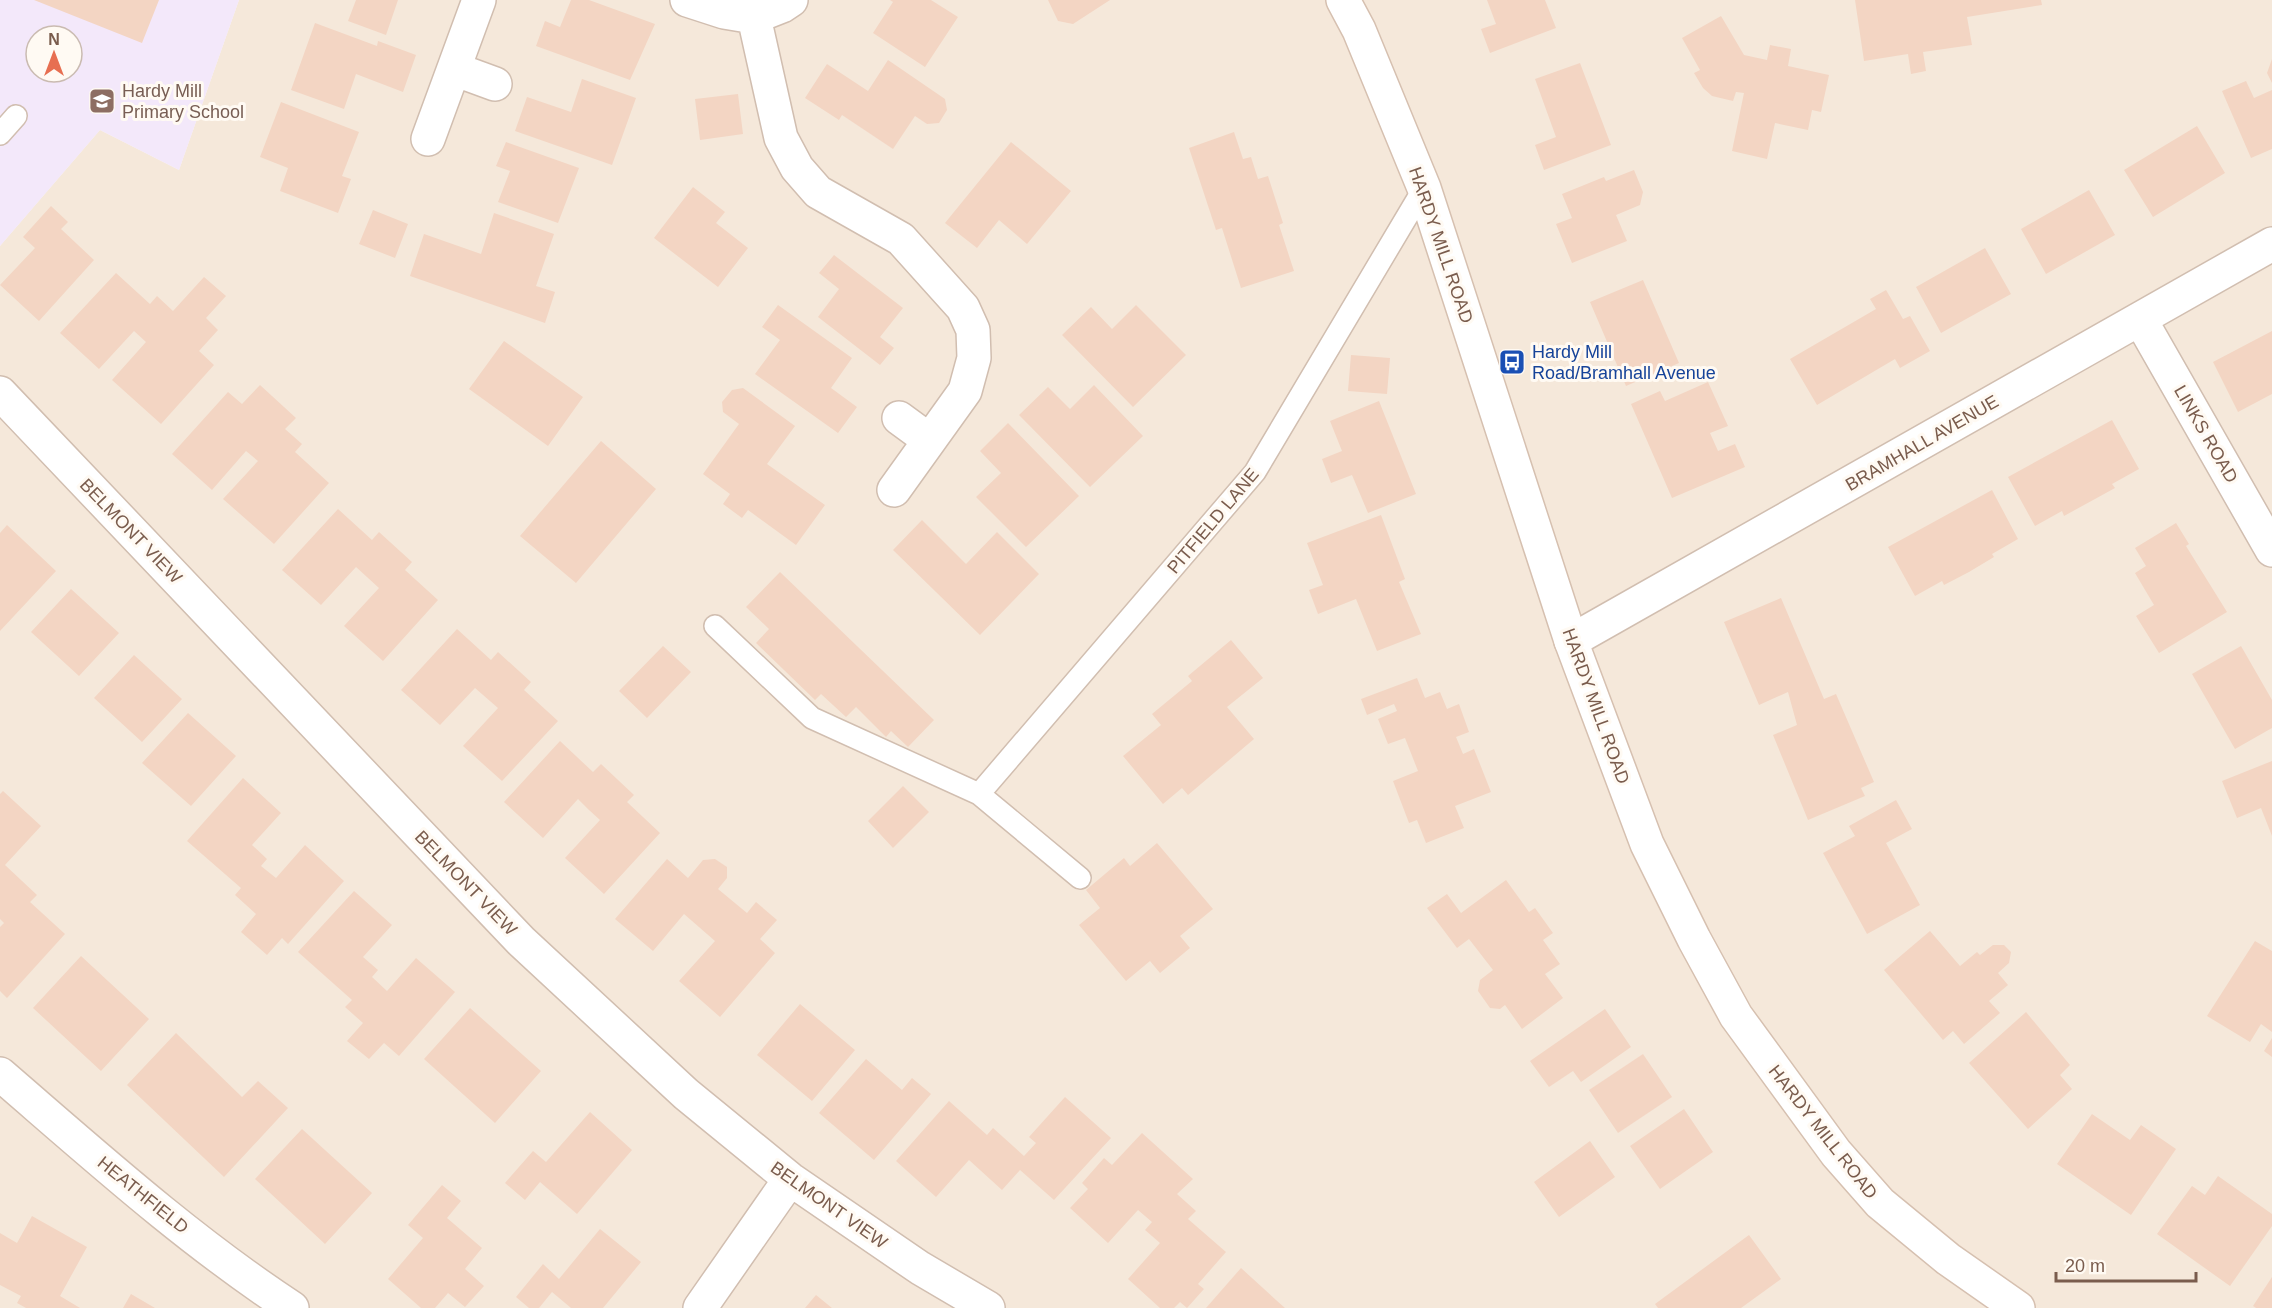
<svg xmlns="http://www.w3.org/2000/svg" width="2272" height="1308" font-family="Helvetica,sans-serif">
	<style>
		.residential { fill: #f5e8da }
		.education { fill: #f3e8fa; fill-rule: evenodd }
		.building { fill: #f3d5c3 }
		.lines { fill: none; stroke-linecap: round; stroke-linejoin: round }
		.service-casing { stroke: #d1beb0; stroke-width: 24 }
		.minor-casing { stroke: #d1beb0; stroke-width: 36 }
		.secondary-casing { stroke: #d6c0b0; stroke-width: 36 }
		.service { stroke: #fff; stroke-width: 21 }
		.minor { stroke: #fff; stroke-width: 33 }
		.secondary { stroke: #fff; stroke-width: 33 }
		.labels { text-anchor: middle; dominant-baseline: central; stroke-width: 6; stroke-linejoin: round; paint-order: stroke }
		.education-label { font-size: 18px; fill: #785e54; stroke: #fffaf3; text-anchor: start }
		.street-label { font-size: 18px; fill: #7a5c4d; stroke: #fffaf3 }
		.transit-label { font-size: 18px; fill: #164399; stroke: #fffaf3; text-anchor: start }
	</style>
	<rect width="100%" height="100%" fill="#fdf6ec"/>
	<path class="residential" d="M 239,0 L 2272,0 L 2272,1308 L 0,1308 L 0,246 L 100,130 L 179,170 Z"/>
	<path class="education" d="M 0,0 L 239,0 L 179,170 L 100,130 L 0,246 ZM 36,36 L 72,36 L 72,72 L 36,72 Z"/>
	<path class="building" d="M 34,0 L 159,0 L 142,43 Z
		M 356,0 L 398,0 L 386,35 L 348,21 Z
		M 571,0 L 589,0 L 655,24 L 630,80 L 536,46 L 545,21 L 560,27 Z
		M 890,0 L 931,0 L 958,17 L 925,67 L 873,33 L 893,2 Z
		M 1048,0 L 1110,0 L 1073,24 L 1058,21 Z
		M 1487,0 L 1545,0 L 1556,28 L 1490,53 L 1481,29 L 1496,24 Z
		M 1855,0 L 2041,0 L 2042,5 L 1967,17 L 1972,45 L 1923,52 L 1926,71 L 1911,74 L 1908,54 L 1864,61 Z
		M 1721,16 L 1744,55 L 1767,60 L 1770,45 L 1791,49 L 1788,66 L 1829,75 L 1821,112 L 1812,110 L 1808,130 L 1775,123 L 1767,159 L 1732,151 L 1744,93 L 1736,92 L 1733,101 L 1712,96 L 1703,88 L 1694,73 L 1700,70 L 1682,38 Z
		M 315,23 L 377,46 L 378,41 L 416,55 L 403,92 L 356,74 L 344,109 L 291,90 Z
		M 2272,59 L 2272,83 L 2267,73 Z
		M 888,60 L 945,99 L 947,110 L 939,123 L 927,124 L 915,116 L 893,149 L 842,115 L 839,120 L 805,98 L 827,64 L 868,91 Z
		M 1580,63 L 1611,145 L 1544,170 L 1535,145 L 1556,137 L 1535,79 Z
		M 582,79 L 636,98 L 612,165 L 515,131 L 527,97 L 571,112 Z
		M 2246,81 L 2254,98 L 2272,90 L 2272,149 L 2251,158 L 2222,91 Z
		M 738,94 L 743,134 L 700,140 L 695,99 Z
		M 281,102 L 359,132 L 342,176 L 351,179 L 338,213 L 280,191 L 288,168 L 260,157 Z
		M 2197,126 L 2225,173 L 2153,217 L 2124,170 Z
		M 1234,132 L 1243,159 L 1251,157 L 1258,179 L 1268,176 L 1283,223 L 1279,225 L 1294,271 L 1241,288 L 1222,228 L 1216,230 L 1189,148 Z
		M 506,142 L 579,168 L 558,223 L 498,202 L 510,171 L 496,166 Z
		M 1011,142 L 1071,191 L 1027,244 L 999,220 L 977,248 L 945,223 Z
		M 1634,170 L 1643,192 L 1640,205 L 1616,215 L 1627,241 L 1572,263 L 1556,224 L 1572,218 L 1562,194 L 1604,177 L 1606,181 Z
		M 693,187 L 725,212 L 716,223 L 748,248 L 718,287 L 654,238 Z
		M 2089,190 L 2115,235 L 2046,274 L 2021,229 Z
		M 51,206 L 68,222 L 61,229 L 94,260 L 39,321 L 0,285 L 35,248 L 23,237 Z
		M 373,210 L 408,224 L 395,258 L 359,244 Z
		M 494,213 L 554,234 L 536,286 L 555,292 L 545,323 L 410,276 L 424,234 L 481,254 Z
		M 1985,248 L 2011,294 L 1941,333 L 1916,287 Z
		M 834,255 L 903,308 L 880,337 L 894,348 L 880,365 L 818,317 L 839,289 L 819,273 Z
		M 116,273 L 150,304 L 157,296 L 173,311 L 204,277 L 226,296 L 206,318 L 218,330 L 199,351 L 214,365 L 161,424 L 112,380 L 146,342 L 134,331 L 99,369 L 60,333 Z
		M 1643,280 L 1679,363 L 1626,386 L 1590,302 Z
		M 1886,290 L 1903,319 L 1910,316 L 1930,351 L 1900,368 L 1895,359 L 1817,405 L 1790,359 L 1876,309 L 1870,299 Z
		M 778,305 L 852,358 L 831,388 L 857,407 L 838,433 L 755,374 L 780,340 L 762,327 Z
		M 1136,305 L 1186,355 L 1133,407 L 1062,335 L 1091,307 L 1112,329 Z
		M 2272,331 L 2272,394 L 2238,412 L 2213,362 Z
		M 504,341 L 583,397 L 548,446 L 469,389 Z
		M 1351,355 L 1390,358 L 1387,394 L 1348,391 Z
		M 1708,382 L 1728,426 L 1710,433 L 1718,451 L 1735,444 L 1745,467 L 1672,498 L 1631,404 L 1660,391 L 1665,401 Z
		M 260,385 L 296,418 L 285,429 L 302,444 L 295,452 L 329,483 L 274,544 L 223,499 L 258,461 L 246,451 L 212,490 L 172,454 L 228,392 L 242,404 Z
		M 1094,385 L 1143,436 L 1090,487 L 1019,415 L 1048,387 L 1070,409 Z
		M 743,388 L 795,426 L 767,464 L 825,505 L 796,545 L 748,510 L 742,518 L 723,504 L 730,494 L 703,474 L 739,424 L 723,412 L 722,402 L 732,390 Z
		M 1379,401 L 1416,494 L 1368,513 L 1352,475 L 1331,483 L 1322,459 L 1342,451 L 1330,421 Z
		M 2112,420 L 2139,469 L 2112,484 L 2115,488 L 2064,516 L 2062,511 L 2035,526 L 2008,477 Z
		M 1008,423 L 1079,496 L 1026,547 L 976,497 L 1001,473 L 980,451 Z
		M 601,441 L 656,489 L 576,583 L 520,536 Z
		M 1992,490 L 2018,539 L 1992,554 L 1994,557 L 1969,572 L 1944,585 L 1942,581 L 1915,596 L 1888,547 Z
		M 338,509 L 372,540 L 379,532 L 412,562 L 405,570 L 438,600 L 383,661 L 344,626 L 379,588 L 356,567 L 321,605 L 282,570 Z
		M 1381,515 L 1405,579 L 1399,582 L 1421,634 L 1377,651 L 1356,599 L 1318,614 L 1309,590 L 1323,585 L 1307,543 Z
		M 922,520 L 966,564 L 997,532 L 1039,574 L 980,635 L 893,550 Z
		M 2176,523 L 2189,544 L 2186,546 L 2227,612 L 2159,653 L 2136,616 L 2154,605 L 2135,573 L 2146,566 L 2135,548 Z
		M 7,525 L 56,571 L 0,631 L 0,533 Z
		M 780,572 L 934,720 L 908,747 L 891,731 L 886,737 L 856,707 L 846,717 L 821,694 L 815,700 L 756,643 L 769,629 L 746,607 Z
		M 71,589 L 119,633 L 79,676 L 31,632 Z
		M 1781,598 L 1824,699 L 1836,694 L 1874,782 L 1861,788 L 1865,796 L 1808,820 L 1773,735 L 1797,725 L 1788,692 L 1759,705 L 1724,622 Z
		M 457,629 L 491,660 L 498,652 L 531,682 L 524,690 L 558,721 L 502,781 L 463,746 L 498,708 L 475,688 L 440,725 L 401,690 Z
		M 1231,640 L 1263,678 L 1227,707 L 1254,739 L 1188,795 L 1182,788 L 1163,804 L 1123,756 L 1161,725 L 1152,714 L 1192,681 L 1188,676 Z
		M 663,646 L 691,672 L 647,718 L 619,691 Z
		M 2241,646 L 2272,700 L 2272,728 L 2235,749 L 2192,674 Z
		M 134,655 L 182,699 L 142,742 L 94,698 Z
		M 1417,678 L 1425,698 L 1440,692 L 1447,709 L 1459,704 L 1469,732 L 1456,737 L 1463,754 L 1474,749 L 1491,792 L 1455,806 L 1464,828 L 1426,843 L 1417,820 L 1409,823 L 1393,781 L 1418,771 L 1405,738 L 1388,744 L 1378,719 L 1397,711 L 1394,704 L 1367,715 L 1361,699 Z
		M 188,713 L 236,756 L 191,806 L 142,763 Z
		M 560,741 L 593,772 L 601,764 L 617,779 L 634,795 L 627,802 L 660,833 L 604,894 L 565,858 L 600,820 L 589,810 L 578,799 L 543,838 L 504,802 Z
		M 2272,761 L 2272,836 L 2261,808 L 2237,818 L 2222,781 Z
		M 243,778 L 281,813 L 252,845 L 267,859 L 261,866 L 276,878 L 305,845 L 344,881 L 288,944 L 282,938 L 267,955 L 241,932 L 256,914 L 235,895 L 241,888 L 187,841 Z
		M 903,786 L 929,812 L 893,848 L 868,821 Z
		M 3,791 L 41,826 L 5,865 L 37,895 L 30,902 L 65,934 L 7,998 L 0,991 L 0,927 L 4,923 L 0,919 L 0,794 Z
		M 1896,800 L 1912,829 L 1886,843 L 1920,905 L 1867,934 L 1823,853 L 1855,836 L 1849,826 Z
		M 1157,843 L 1213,909 L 1180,936 L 1190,948 L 1160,973 L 1150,961 L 1126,981 L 1079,925 L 1100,908 L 1086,890 L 1124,858 L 1130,866 Z
		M 667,859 L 688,878 L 703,860 L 715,859 L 727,867 L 727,878 L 718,889 L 747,913 L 756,902 L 777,920 L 760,939 L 775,953 L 720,1017 L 679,981 L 715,941 L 684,914 L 653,951 L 615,919 Z
		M 1506,880 L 1529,912 L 1535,908 L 1553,933 L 1543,940 L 1560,964 L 1545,974 L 1563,998 L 1522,1029 L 1505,1005 L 1500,1009 L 1490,1008 L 1478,991 L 1480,980 L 1493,970 L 1469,939 L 1457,948 L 1427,908 L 1447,894 L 1461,913 Z
		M 354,891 L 392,925 L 363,957 L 378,970 L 372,977 L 387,991 L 416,958 L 455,992 L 399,1056 L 384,1043 L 369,1059 L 347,1041 L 363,1023 L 345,1007 L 352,1000 L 298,952 Z
		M 1930,931 L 1960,966 L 1977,952 L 1980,955 L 1993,945 L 2004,945 L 2011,952 L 2009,963 L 1998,973 L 2008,985 L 1989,1001 L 2000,1013 L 1964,1044 L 1953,1031 L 1943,1040 L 1884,970 Z
		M 2255,941 L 2272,951 L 2272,1032 L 2261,1024 L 2250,1042 L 2207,1016 Z
		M 81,956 L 149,1019 L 101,1071 L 33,1008 Z
		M 800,1004 L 855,1050 L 812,1101 L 757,1055 Z
		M 470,1008 L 541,1071 L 495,1123 L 424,1059 Z
		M 1605,1009 L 1631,1047 L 1581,1082 L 1573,1071 L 1549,1087 L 1530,1061 Z
		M 2026,1012 L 2070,1065 L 2060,1075 L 2072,1089 L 2028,1129 L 1969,1063 Z
		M 176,1033 L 242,1097 L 258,1081 L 288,1108 L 224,1177 L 127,1085 Z
		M 2272,1038 L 2272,1057 L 2264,1051 Z
		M 1643,1054 L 1672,1097 L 1618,1133 L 1589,1090 Z
		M 866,1059 L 902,1090 L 912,1078 L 931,1094 L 874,1160 L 819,1113 Z
		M 1065,1097 L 1111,1138 L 1054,1200 L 1020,1170 L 1002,1190 L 969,1160 L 936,1197 L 896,1161 L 949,1101 L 987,1135 L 993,1128 L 1024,1156 L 1036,1143 L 1029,1137 Z
		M 1684,1109 L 1713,1152 L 1660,1189 L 1630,1146 Z
		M 590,1112 L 632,1150 L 577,1214 L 540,1182 L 525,1200 L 505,1183 L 533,1151 L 546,1162 Z
		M 2092,1114 L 2130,1140 L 2141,1125 L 2176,1149 L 2131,1215 L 2057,1164 Z
		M 302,1129 L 372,1193 L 325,1244 L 255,1179 Z
		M 1142,1133 L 1193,1179 L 1177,1194 L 1196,1211 L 1188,1219 L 1226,1252 L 1198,1284 L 1204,1289 L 1187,1308 L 1180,1302 L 1174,1308 L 1160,1308 L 1128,1279 L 1160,1243 L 1145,1230 L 1152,1222 L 1138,1210 L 1108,1243 L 1070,1208 L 1088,1189 L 1082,1183 L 1104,1158 L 1112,1165 Z
		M 1590,1141 L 1615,1177 L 1559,1217 L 1534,1182 Z
		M 2218,1176 L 2272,1214 L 2272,1226 L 2230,1286 L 2157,1234 L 2192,1186 L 2205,1195 Z
		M 442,1185 L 461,1201 L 447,1218 L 482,1248 L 465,1269 L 484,1286 L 465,1307 L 448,1293 L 435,1308 L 421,1308 L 388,1279 L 423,1238 L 408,1225 Z
		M 32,1216 L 87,1247 L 60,1296 L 80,1308 L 26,1308 L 17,1303 L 21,1296 L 0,1285 L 0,1233 L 17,1243 Z
		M 600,1229 L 641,1262 L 603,1308 L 571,1308 L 552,1292 L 539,1308 L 529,1308 L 516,1297 L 543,1264 L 559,1279 Z
		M 1749,1235 L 1781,1279 L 1741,1308 L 1658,1308 L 1655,1304 Z
		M 1241,1268 L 1276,1300 L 1285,1308 L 1206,1308 Z
		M 2272,1277 L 2272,1308 L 2256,1308 L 2253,1306 Z
		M 131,1294 L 155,1308 L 123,1308 Z
		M 816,1295 L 832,1308 L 805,1308 Z"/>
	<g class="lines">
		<defs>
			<path id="service" d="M 0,134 L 16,116
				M 715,626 L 812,718 L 979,794 L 1080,878
				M 979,794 L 1255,472 L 1424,188"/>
			<path id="minor" d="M 687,0 L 724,12 L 754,17
				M 791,0 L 782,6 L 754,17 L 781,138 L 797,168 L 818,192 L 901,239 L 963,308 L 973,330 L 974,358 L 965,391 L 894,490
				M 454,69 L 495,84
				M 428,139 L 479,0
				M 2140,319 L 2272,550
				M 0,393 L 521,941 L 686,1094 L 790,1179 L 920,1268 L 988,1308
				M 899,418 L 929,440
				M 1571,641 L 2272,244
				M 0,1074 C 94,1155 188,1240 292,1308
				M 700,1308 L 790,1179"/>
			<path id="secondary" d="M 1343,0 L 1359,30 L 1424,188 L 1571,641 L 1647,844 L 1694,939 L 1736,1016 L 1836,1153 L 1880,1203 L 1948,1259 L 2018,1308"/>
		</defs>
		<use href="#service" class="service-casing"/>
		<use href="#minor" class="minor-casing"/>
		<use href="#secondary" class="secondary-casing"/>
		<use href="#service" class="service"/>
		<use href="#minor" class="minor"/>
		<use href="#secondary" class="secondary"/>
	</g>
	<defs>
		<symbol id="school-square" viewBox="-11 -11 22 22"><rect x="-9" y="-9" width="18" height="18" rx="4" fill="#8d6e63" stroke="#fffaf3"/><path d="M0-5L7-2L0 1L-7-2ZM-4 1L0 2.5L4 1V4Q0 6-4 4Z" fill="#fff"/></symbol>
		<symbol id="bus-square" viewBox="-11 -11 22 22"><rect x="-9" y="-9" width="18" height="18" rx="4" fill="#1a4fb4" stroke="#fffaf3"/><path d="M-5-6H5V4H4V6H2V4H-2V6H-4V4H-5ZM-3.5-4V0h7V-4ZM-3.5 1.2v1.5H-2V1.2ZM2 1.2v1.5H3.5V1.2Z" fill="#fff"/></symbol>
	</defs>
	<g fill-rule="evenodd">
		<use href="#school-square" x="87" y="86" width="30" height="30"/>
		<use href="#bus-square" x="1497" y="347" width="30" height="30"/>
	</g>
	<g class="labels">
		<g class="education-label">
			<text x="122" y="91">Hardy Mill<tspan x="122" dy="21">Primary School</tspan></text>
		</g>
		<g class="street-label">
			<text transform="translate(1441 245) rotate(71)">HARDY MILL ROAD</text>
			<text transform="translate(2206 434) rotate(60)">LINKS ROAD</text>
			<text transform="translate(1922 443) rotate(-30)">BRAMHALL AVENUE</text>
			<text transform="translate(1213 521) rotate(-50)">PITFIELD LANE</text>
			<text transform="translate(131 531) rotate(46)">BELMONT VIEW</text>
			<text transform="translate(1596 706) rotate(70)">HARDY MILL ROAD</text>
			<text transform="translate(466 883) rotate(46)">BELMONT VIEW</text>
			<text transform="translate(1823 1132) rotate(52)">HARDY MILL ROAD</text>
			<text transform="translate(143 1195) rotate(39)">HEATHFIELD</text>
			<text transform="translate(829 1205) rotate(35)">BELMONT VIEW</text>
		</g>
		<g class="transit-label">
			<text x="1532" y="352">Hardy Mill<tspan x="1532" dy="21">Road/Bramhall Avenue</tspan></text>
		</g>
	</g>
	<g transform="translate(54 54)"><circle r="28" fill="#fffaf3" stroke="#cabbb1" stroke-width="1.5"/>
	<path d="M0-4.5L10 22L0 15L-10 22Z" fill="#e76f51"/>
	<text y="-9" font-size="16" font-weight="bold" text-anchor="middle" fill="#7a5c4d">N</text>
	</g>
	<path d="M2056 1272v9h140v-9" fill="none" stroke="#7a5c4d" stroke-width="3"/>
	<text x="2065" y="1272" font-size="18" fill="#7a5c4d" stroke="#fffaf3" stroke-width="4.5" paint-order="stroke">20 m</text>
</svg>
